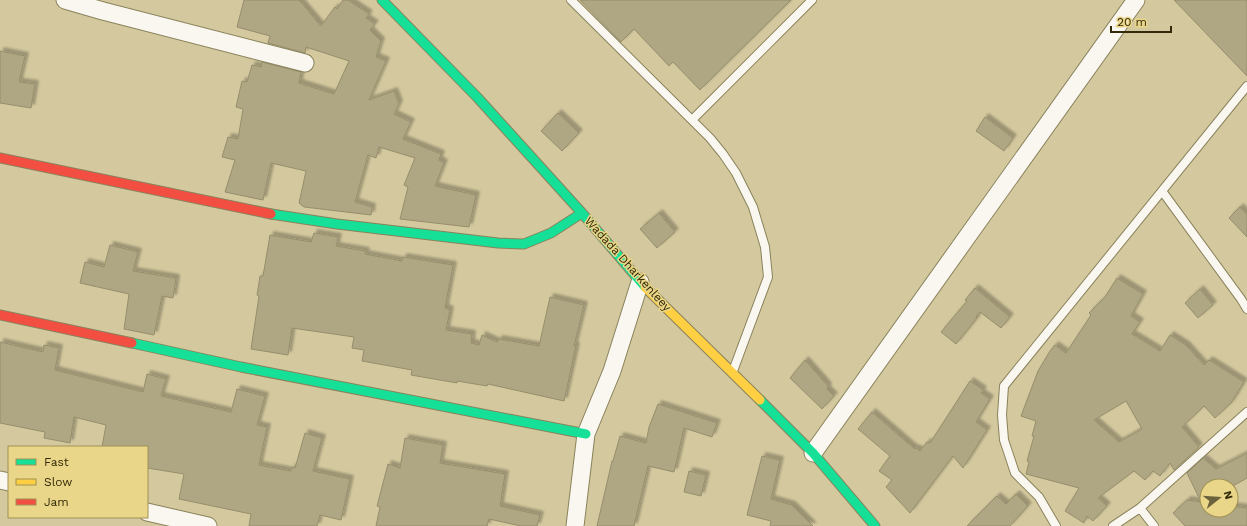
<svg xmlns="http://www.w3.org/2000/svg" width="1247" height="526" font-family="'Work Sans',sans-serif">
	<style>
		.building { fill: #afa684; stroke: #968e6b; fill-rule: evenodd; filter: url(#shadow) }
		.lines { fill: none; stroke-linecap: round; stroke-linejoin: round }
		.lane-casing { stroke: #8a825c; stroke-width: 10 }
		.street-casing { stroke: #8a825c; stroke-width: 19 }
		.fast-casing { stroke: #8a825c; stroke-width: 11 }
		.slow-casing { stroke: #8a825c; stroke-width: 11 }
		.jam-casing { stroke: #8a825c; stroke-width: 11 }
		.lane { stroke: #f9f7f0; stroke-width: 8 }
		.street { stroke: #f9f7f0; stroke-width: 17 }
		.fast { stroke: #16e098; stroke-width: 9 }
		.slow { stroke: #ffcf43; stroke-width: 9 }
		.jam { stroke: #f24e42; stroke-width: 9 }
		.labels { text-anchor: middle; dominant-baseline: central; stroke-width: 3; stroke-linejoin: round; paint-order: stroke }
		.street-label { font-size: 12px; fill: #322a09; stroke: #ead688 }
	</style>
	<defs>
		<filter id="shadow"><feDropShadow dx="3.5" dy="-3.5" stdDeviation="1" flood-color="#0004"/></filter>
	</defs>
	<rect width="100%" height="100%" fill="#d4c99e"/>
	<path class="building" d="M 244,0 L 299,0 L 321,26 L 335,7 L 337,9 L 343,0 L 348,0 L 369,14 L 366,18 L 375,24 L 370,30 L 381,41 L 376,57 L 386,61 L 369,100 L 394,91 L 399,104 L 394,114 L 411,122 L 403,139 L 441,154 L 439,160 L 444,163 L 435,186 L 476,195 L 469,227 L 400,219 L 408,187 L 404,185 L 415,158 L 379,147 L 376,158 L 368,155 L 355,202 L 372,207 L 371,215 L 304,207 L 299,203 L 306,171 L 271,163 L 263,200 L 225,192 L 235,160 L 222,157 L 228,137 L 238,139 L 243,109 L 236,107 L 242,81 L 247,82 L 252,65 L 261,67 L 262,62 L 301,72 L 299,83 L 334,94 L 349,61 L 306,47 L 305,53 L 268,43 L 270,36 L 237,27 Z
		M 580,0 L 791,0 L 700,90 L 673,62 L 669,66 L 634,29 L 621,42 Z
		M 1174,0 L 1247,0 L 1247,76 Z
		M 0,51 L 25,56 L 19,82 L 35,84 L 31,108 L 0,103 Z
		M 558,113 L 579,133 L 562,151 L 541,131 Z
		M 985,117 L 1013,138 L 1004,151 L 976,131 Z
		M 1240,207 L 1247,215 L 1247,237 L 1229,218 Z
		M 659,213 L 675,232 L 657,248 L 640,229 Z
		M 314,233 L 338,237 L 336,246 L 366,251 L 365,254 L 402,261 L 403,257 L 453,265 L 445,308 L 450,310 L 446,330 L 472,334 L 471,343 L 479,345 L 482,335 L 497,342 L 499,339 L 539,346 L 550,297 L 584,305 L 574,346 L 576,346 L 564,401 L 488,384 L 487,386 L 457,381 L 457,383 L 411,375 L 412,370 L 362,361 L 364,350 L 352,348 L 354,337 L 292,328 L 288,355 L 251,349 L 259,296 L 257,295 L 260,276 L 263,276 L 270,235 L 311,242 Z
		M 110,245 L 138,252 L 133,271 L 176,278 L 173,298 L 162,296 L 154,335 L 124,329 L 129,294 L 80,283 L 85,262 L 104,267 Z
		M 1117,278 L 1143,294 L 1131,316 L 1140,322 L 1132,334 L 1160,351 L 1170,335 L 1186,345 L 1204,365 L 1209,360 L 1244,382 L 1231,403 L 1215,418 L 1204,406 L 1182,427 L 1199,447 L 1174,470 L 1170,463 L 1160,476 L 1153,471 L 1145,480 L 1134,471 L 1098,498 L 1107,506 L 1093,521 L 1087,516 L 1084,523 L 1065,511 L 1079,488 L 1026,474 L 1029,462 L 1027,461 L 1034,436 L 1032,436 L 1036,421 L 1021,416 L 1038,371 L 1050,351 L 1055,345 L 1066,353 L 1091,315 L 1089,313 L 1105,297 ZM 1126,401 L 1142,429 L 1119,442 L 1094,420 Z
		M 975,288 L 1010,317 L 1001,328 L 980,312 L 976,317 L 977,318 L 956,344 L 941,332 L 967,301 L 965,300 Z
		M 1200,289 L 1213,305 L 1198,318 L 1185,303 Z
		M 0,342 L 43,352 L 44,345 L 59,348 L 55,370 L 143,392 L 147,374 L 166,379 L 161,396 L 218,409 L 231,412 L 237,389 L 265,396 L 257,425 L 267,427 L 259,465 L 291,471 L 292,467 L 295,468 L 305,433 L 322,438 L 313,471 L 350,479 L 341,520 L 320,515 L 317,526 L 249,526 L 251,514 L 179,499 L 184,474 L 147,468 L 147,447 L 102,447 L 106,425 L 74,417 L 70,443 L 44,438 L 45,432 L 0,423 Z
		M 805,360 L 828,386 L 827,389 L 834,396 L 822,409 L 790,378 Z
		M 970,381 L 983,390 L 981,393 L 990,399 L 976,422 L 987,430 L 963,468 L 953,456 L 910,513 L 886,487 L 892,480 L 879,471 L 890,456 L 858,429 L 872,412 L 915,449 L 916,448 L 920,451 L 927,442 L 930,443 Z
		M 658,404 L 717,423 L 712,437 L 684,428 L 674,472 L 648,466 L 634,526 L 597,526 L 612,461 L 613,461 L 620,436 L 646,443 L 649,427 Z
		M 405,438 L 443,445 L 440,463 L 505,474 L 500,506 L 540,515 L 537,526 L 521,526 L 489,519 L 487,526 L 376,526 L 380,507 L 377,506 L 388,464 L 400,468 Z
		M 1247,453 L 1247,478 L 1231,487 L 1207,486 L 1207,499 L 1201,502 L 1207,502 L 1207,510 L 1231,510 L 1231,506 L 1247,508 L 1247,526 L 1185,526 L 1173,513 L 1187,500 L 1201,502 L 1187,473 L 1203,458 L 1216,469 Z
		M 762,456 L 780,460 L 771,499 L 792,505 L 813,526 L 770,526 L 771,521 L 747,515 Z
		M 689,471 L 706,475 L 701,496 L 684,492 Z
		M 1016,494 L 1028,506 L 1010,526 L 967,526 L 997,496 L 1006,504 Z"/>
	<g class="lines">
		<defs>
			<path id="lane" d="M 571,0 L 710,138 L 723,154 L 736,173 L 753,207 L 765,247 L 768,277 L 733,371
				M 692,120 L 812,0
				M 1162,191 L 1241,299 L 1247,309
				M 1140,508 L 1154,526
				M 1056,526 L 1039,497 L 1015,473 L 1004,440 L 1002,415 L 1004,386 L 1247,86
				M 1113,526 L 1140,508 L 1247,412"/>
			<path id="street" d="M 65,0 L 103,11 L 305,63
				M 813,453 L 1136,0
				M 0,480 L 9,482
				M 147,512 L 208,526
				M 575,526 L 586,434 L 612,371 L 640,282"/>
			<path id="fast" d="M 382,0 L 477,97 L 582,213 L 645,287
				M 271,214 L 337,224 L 498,243 L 524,244 L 551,233 L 582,213
				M 132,343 L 241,367 L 586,434
				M 760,400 L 813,453 L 875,526"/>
			<path id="slow" d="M 645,287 L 760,400"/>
			<path id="jam" d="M 0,158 L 271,214
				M 0,315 L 132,343"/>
		</defs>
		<use href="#lane" class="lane-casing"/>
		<use href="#street" class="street-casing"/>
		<use href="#fast" class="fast-casing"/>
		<use href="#slow" class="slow-casing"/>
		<use href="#jam" class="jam-casing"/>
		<use href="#lane" class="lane"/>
		<use href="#street" class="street"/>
		<use href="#fast" class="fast"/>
		<use href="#slow" class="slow"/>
		<use href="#jam" class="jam"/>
	</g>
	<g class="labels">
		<g class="street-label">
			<text transform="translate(628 264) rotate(48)">Wadada Dharkenleey</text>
		</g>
	</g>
	<rect x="8" y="446" width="140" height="72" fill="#ead688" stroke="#a09155"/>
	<rect x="16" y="459" width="20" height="6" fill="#16e098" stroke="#a09155"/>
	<text x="44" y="466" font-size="12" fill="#322a09">Fast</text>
	<rect x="16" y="479" width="20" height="6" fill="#ffcf43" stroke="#a09155"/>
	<text x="44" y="486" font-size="12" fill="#322a09">Slow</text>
	<rect x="16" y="499" width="20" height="6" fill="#f24e42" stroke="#a09155"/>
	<text x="44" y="506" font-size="12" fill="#322a09">Jam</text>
	<g transform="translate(1219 498) rotate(73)"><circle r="19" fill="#ead688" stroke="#a09155"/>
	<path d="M0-3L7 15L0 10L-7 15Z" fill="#6b623d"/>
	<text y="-6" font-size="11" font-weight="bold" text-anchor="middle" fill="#322a09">N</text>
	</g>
	<path d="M1111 26v6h60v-6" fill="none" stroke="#322a09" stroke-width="2"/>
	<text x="1117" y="26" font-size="12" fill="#322a09" stroke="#ead688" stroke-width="3" paint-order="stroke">20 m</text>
</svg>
